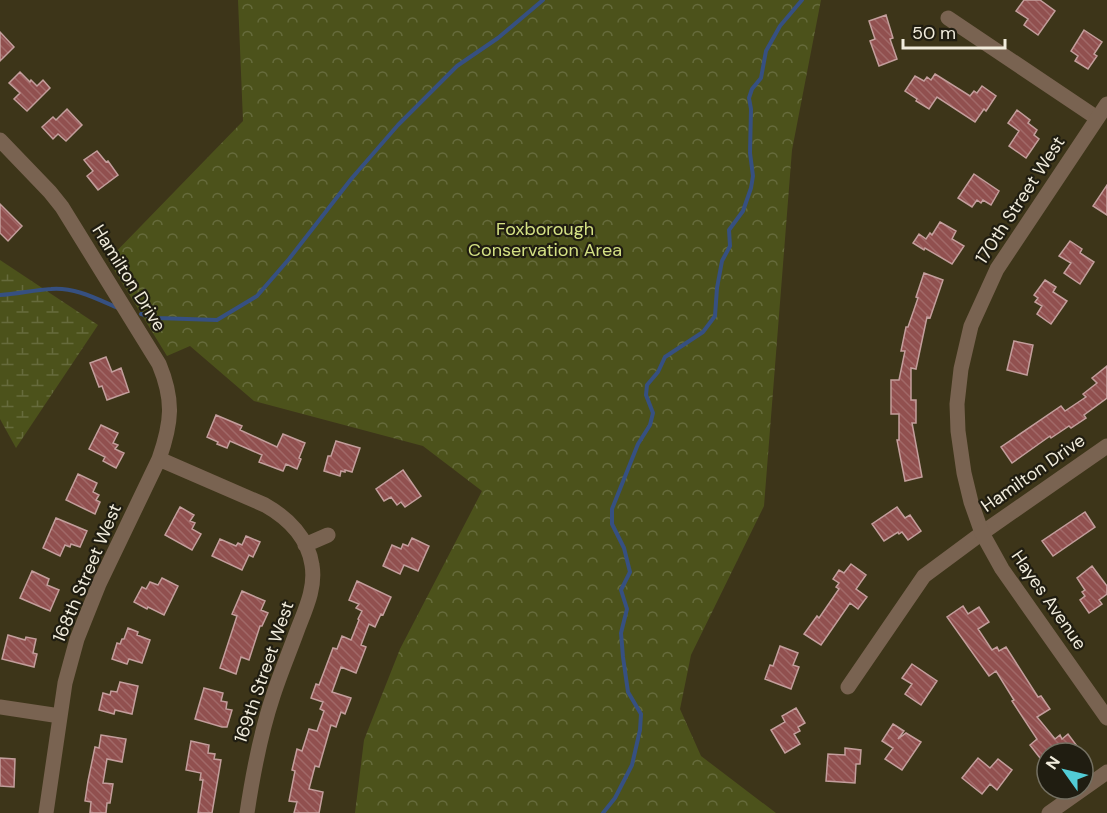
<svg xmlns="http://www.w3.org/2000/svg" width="1107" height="813" font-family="'DM Sans',sans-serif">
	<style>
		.wetland { fill: url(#wetland-marsh) }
		.park { fill: url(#park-crowns) }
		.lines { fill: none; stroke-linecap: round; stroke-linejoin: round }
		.stream { stroke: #365081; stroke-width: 4 }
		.building { fill: url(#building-back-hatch); stroke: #c39e9c; stroke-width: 1.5 }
		.minor { stroke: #796351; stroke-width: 15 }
		.tertiary { stroke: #796351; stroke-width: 15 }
		.labels { text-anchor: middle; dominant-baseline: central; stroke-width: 4.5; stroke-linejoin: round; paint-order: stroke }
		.street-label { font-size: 18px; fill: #f1ecdc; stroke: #201d11 }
		.park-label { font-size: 18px; fill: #d4e184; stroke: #201d11 }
	</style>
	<defs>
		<pattern id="wetland-marsh" width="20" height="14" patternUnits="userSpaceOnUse" patternTransform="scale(1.5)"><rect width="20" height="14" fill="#4c521b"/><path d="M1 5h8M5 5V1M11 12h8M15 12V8" fill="none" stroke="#666b3c"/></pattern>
		<pattern id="park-crowns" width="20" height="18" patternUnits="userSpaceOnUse" patternTransform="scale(1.5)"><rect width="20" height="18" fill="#4c521b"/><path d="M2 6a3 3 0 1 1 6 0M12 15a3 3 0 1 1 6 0" fill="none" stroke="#666b3c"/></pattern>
		<pattern id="building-back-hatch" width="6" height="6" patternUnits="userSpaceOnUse" patternTransform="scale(1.5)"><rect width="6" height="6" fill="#91504f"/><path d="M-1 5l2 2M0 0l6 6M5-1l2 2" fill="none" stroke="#a16968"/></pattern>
	</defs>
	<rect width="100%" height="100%" fill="#3d3519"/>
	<path class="wetland" d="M 0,260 L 98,325 L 16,448 L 0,419 Z"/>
	<path class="park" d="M 238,0 L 821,0 L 792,150 L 764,506 L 691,655 L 680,709 L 701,756 L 776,813 L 355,813 L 364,740 L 400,649 L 482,491 L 423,446 L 254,401 L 190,346 L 167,356 L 108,260 L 243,121 Z"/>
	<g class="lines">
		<path class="stream" d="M 0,295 C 17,294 34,290 51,289 C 75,287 97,299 118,308
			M 141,314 L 157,318 L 217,320 L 257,296 L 289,259 L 352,178 L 398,125 L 457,66 L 498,38 L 543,0
			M 603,813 L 615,798 L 632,765 L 640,730 L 641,714 L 628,692 L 623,657 L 621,633 L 627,609 L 621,590 L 630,572 L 624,548 L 612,524 L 612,509 L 638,444 L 650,425 L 653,413 L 646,395 L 647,385 L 658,372 L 665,357 L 703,332 L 715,316 L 717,288 L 722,261 L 730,246 L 729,230 L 743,211 L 751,188 L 753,176 L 750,153 L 751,109 L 749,98 L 752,89 L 761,78 L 766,51 L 780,26 L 802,0"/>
	</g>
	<path class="building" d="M 1024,0 L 1040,0 L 1055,11 L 1038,35 L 1024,25 L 1028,19 L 1016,11 Z
		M 886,15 L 893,38 L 890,39 L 897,59 L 879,66 L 870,41 L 875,39 L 869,21 Z
		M 1084,30 L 1102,42 L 1094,54 L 1097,56 L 1088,69 L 1075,61 L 1078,56 L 1071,51 Z
		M 0,32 L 14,47 L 0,61 Z
		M 20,72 L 30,82 L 31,80 L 37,86 L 43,80 L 50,88 L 27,111 L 14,99 L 20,93 L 9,83 Z
		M 935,74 L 970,96 L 974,91 L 977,93 L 982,86 L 996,96 L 986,111 L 984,109 L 975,122 L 937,97 L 929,109 L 916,101 L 917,99 L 905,91 L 915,76 L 924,81 L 927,77 L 931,80 Z
		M 67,109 L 82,125 L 66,141 L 58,134 L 53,139 L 42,127 L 53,117 L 56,120 Z
		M 1017,110 L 1030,120 L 1028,123 L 1037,130 L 1034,135 L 1039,139 L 1026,158 L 1009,146 L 1019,131 L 1008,123 Z
		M 97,151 L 106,162 L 108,161 L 118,175 L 98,190 L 87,176 L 93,171 L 84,160 Z
		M 974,174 L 999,191 L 991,205 L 983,200 L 981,203 L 977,200 L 972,207 L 958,198 Z
		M 1107,185 L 1107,215 L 1093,206 Z
		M 0,204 L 22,226 L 8,241 L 0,233 Z
		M 940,222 L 956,231 L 952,239 L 964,246 L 952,264 L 925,248 L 924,250 L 913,243 L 919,234 L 926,239 L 930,233 L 932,235 Z
		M 1070,241 L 1082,249 L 1080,253 L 1094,262 L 1080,284 L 1064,273 L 1071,263 L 1059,256 Z
		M 924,273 L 943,280 L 930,318 L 927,317 L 916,369 L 911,368 L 911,400 L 916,400 L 916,423 L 912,423 L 922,477 L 905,481 L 897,440 L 899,440 L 899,414 L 891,414 L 891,380 L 899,380 L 905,351 L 901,351 L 906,327 L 908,327 L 918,298 L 916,297 Z
		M 1045,280 L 1056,287 L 1053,292 L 1067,301 L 1051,324 L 1037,314 L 1042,306 L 1035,302 L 1038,298 L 1034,295 Z
		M 1014,341 L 1033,345 L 1027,375 L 1007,370 Z
		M 106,357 L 112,372 L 121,368 L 129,392 L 107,400 L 102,386 L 99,387 L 90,363 Z
		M 1107,366 L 1107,398 L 1084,415 L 1086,418 L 1071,428 L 1069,426 L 1051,438 L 1050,436 L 1012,463 L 1001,447 L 1061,406 L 1065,411 L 1086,397 L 1083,394 L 1097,383 L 1092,378 Z
		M 216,415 L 242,426 L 240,430 L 277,447 L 283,434 L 305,443 L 299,458 L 301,459 L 297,469 L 286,464 L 283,471 L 259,462 L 262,455 L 230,441 L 227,448 L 217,444 L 218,442 L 207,437 Z
		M 101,425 L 118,433 L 113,443 L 118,445 L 115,449 L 124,453 L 116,468 L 103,461 L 105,457 L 89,449 Z
		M 336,441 L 360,448 L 352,472 L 345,470 L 345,472 L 341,471 L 340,476 L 324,471 L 328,456 L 331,456 Z
		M 403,470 L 421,496 L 405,507 L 401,502 L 397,505 L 391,497 L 384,501 L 376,489 Z
		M 78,474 L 97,483 L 93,492 L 99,495 L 96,500 L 100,502 L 95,514 L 66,500 Z
		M 180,507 L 194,515 L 190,521 L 195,523 L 192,529 L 201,534 L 192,550 L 165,535 Z
		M 897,507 L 905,518 L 910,515 L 921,531 L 908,540 L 902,532 L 899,534 L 898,532 L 884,541 L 872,524 Z
		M 1085,512 L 1095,527 L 1053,556 L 1042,541 Z
		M 56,518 L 87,531 L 80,547 L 71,544 L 70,547 L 65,545 L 60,556 L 43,548 Z
		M 246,536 L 260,542 L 253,557 L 249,555 L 242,570 L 212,556 L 220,539 L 236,546 L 238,543 L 242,545 Z
		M 412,538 L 429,546 L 418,571 L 404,565 L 400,574 L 383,566 L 392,545 L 401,549 L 403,544 L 408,546 Z
		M 851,564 L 866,575 L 856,589 L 867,597 L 858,609 L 850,603 L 821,645 L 804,634 L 817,616 L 819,618 L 839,589 L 836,587 L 839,583 L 833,579 L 839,570 L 844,573 Z
		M 1092,566 L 1107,586 L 1107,594 L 1099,600 L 1102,604 L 1089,613 L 1080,600 L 1085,596 L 1082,592 L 1085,590 L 1077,578 Z
		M 32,571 L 49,579 L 47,585 L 59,590 L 50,611 L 20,598 Z
		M 162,578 L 178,586 L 164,615 L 148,607 L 147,609 L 134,602 L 142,587 L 146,589 L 150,582 L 158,585 Z
		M 357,581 L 391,597 L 383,615 L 381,614 L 375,627 L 369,624 L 361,645 L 366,647 L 356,673 L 341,667 L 332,692 L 351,698 L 345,714 L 341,712 L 336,727 L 331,725 L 319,767 L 315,766 L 309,789 L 323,792 L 319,813 L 294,813 L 297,802 L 289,801 L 295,771 L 292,770 L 297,749 L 302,751 L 309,729 L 317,731 L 324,711 L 320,709 L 323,702 L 311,698 L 316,684 L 319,685 L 333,648 L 337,649 L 342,636 L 351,640 L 359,620 L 358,619 L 362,611 L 356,608 L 359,604 L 349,600 Z
		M 242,591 L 265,601 L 261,610 L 268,613 L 262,626 L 260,626 L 249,660 L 241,657 L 236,674 L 220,668 L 237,616 L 232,614 Z
		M 963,606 L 968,614 L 979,607 L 989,622 L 978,629 L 992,650 L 997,647 L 999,651 L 1006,647 L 1038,697 L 1041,696 L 1050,709 L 1037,717 L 1055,739 L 1060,735 L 1062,739 L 1068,734 L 1077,746 L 1068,753 L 1047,753 L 1047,767 L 1030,745 L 1037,739 L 1012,701 L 1014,700 L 996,671 L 989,676 L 947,617 Z
		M 128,628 L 138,632 L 137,635 L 150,640 L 142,663 L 129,659 L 127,664 L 112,659 L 117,643 L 120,644 L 122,639 L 124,639 Z
		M 8,635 L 25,640 L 26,637 L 36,639 L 33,653 L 37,654 L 34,667 L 2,659 Z
		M 780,646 L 798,653 L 793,665 L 799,667 L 791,689 L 765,679 L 770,665 L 773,666 Z
		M 912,664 L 937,681 L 921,705 L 905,694 L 912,684 L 902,678 Z
		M 120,682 L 138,686 L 132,714 L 115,710 L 114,714 L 99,710 L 103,693 L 110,695 L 111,691 L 117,692 Z
		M 204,688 L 223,693 L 221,701 L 227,702 L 226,709 L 232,710 L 227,727 L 222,727 L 195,719 Z
		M 796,708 L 805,723 L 798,727 L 800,731 L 794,734 L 800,744 L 785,753 L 771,730 L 785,722 L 782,716 Z
		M 893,724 L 904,731 L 898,739 L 906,733 L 921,742 L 902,770 L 885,759 L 893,748 L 882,741 Z
		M 101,735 L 126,739 L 122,762 L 107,759 L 103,783 L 113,784 L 110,803 L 107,803 L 106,813 L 90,813 L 91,802 L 85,801 L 88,781 L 95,747 L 99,748 Z
		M 191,741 L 209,745 L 208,753 L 215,754 L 214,759 L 221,760 L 212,813 L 198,813 L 203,780 L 200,780 L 201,773 L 186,770 Z
		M 845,748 L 861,750 L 860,764 L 856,764 L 855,783 L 826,781 L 828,754 L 845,755 Z
		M 0,758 L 15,759 L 14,787 L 0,786 Z
		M 978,758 L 990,768 L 998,759 L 1012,770 L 997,790 L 990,784 L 982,794 L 962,778 Z"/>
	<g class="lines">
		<path class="minor" d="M 948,18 L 1097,118
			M 0,140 L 50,192 L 62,207 L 159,364 C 174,400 172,422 159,459 L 99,584 L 77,639 L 65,683 L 46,813
			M 159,459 L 265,505 C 288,518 308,538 312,565 C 316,588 305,610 297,631 C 289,653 280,674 273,696 C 260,735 253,773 247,813
			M 305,545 L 328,535
			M 848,687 L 924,576 L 982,533 L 1107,446
			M 0,707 L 60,716
			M 1049,813 L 1107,772"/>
		<path class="tertiary" d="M 1107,104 L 997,269 L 971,326 L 961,369 L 957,404 L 958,431 L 964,473 L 971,502 L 982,533 L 1002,569 L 1107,718"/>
	</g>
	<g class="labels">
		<g class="street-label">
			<text transform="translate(1020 200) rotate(-57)">170th Street West</text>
			<text transform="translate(129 278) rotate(58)">Hamilton Drive</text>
			<text transform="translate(1033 473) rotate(-35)">Hamilton Drive</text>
			<text transform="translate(87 573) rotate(-67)">168th Street West</text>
			<text transform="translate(1049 600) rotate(55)">Hayes Avenue</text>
			<text transform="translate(264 672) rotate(-71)">169th Street West</text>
		</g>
		<g class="park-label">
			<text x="545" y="229">Foxborough<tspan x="545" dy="21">Conservation Area</tspan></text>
		</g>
	</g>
	<g transform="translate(1065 771) rotate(304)"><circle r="28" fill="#201d11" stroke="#747062" stroke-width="1.5"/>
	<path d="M0-4.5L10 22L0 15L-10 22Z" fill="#52ccd6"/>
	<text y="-9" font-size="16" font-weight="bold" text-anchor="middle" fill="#f1ecdc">N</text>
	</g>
	<path d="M903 39v9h102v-9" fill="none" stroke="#f1ecdc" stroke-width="3"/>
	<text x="912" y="39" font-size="18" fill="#f1ecdc" stroke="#201d11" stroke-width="4.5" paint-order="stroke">50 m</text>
</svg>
